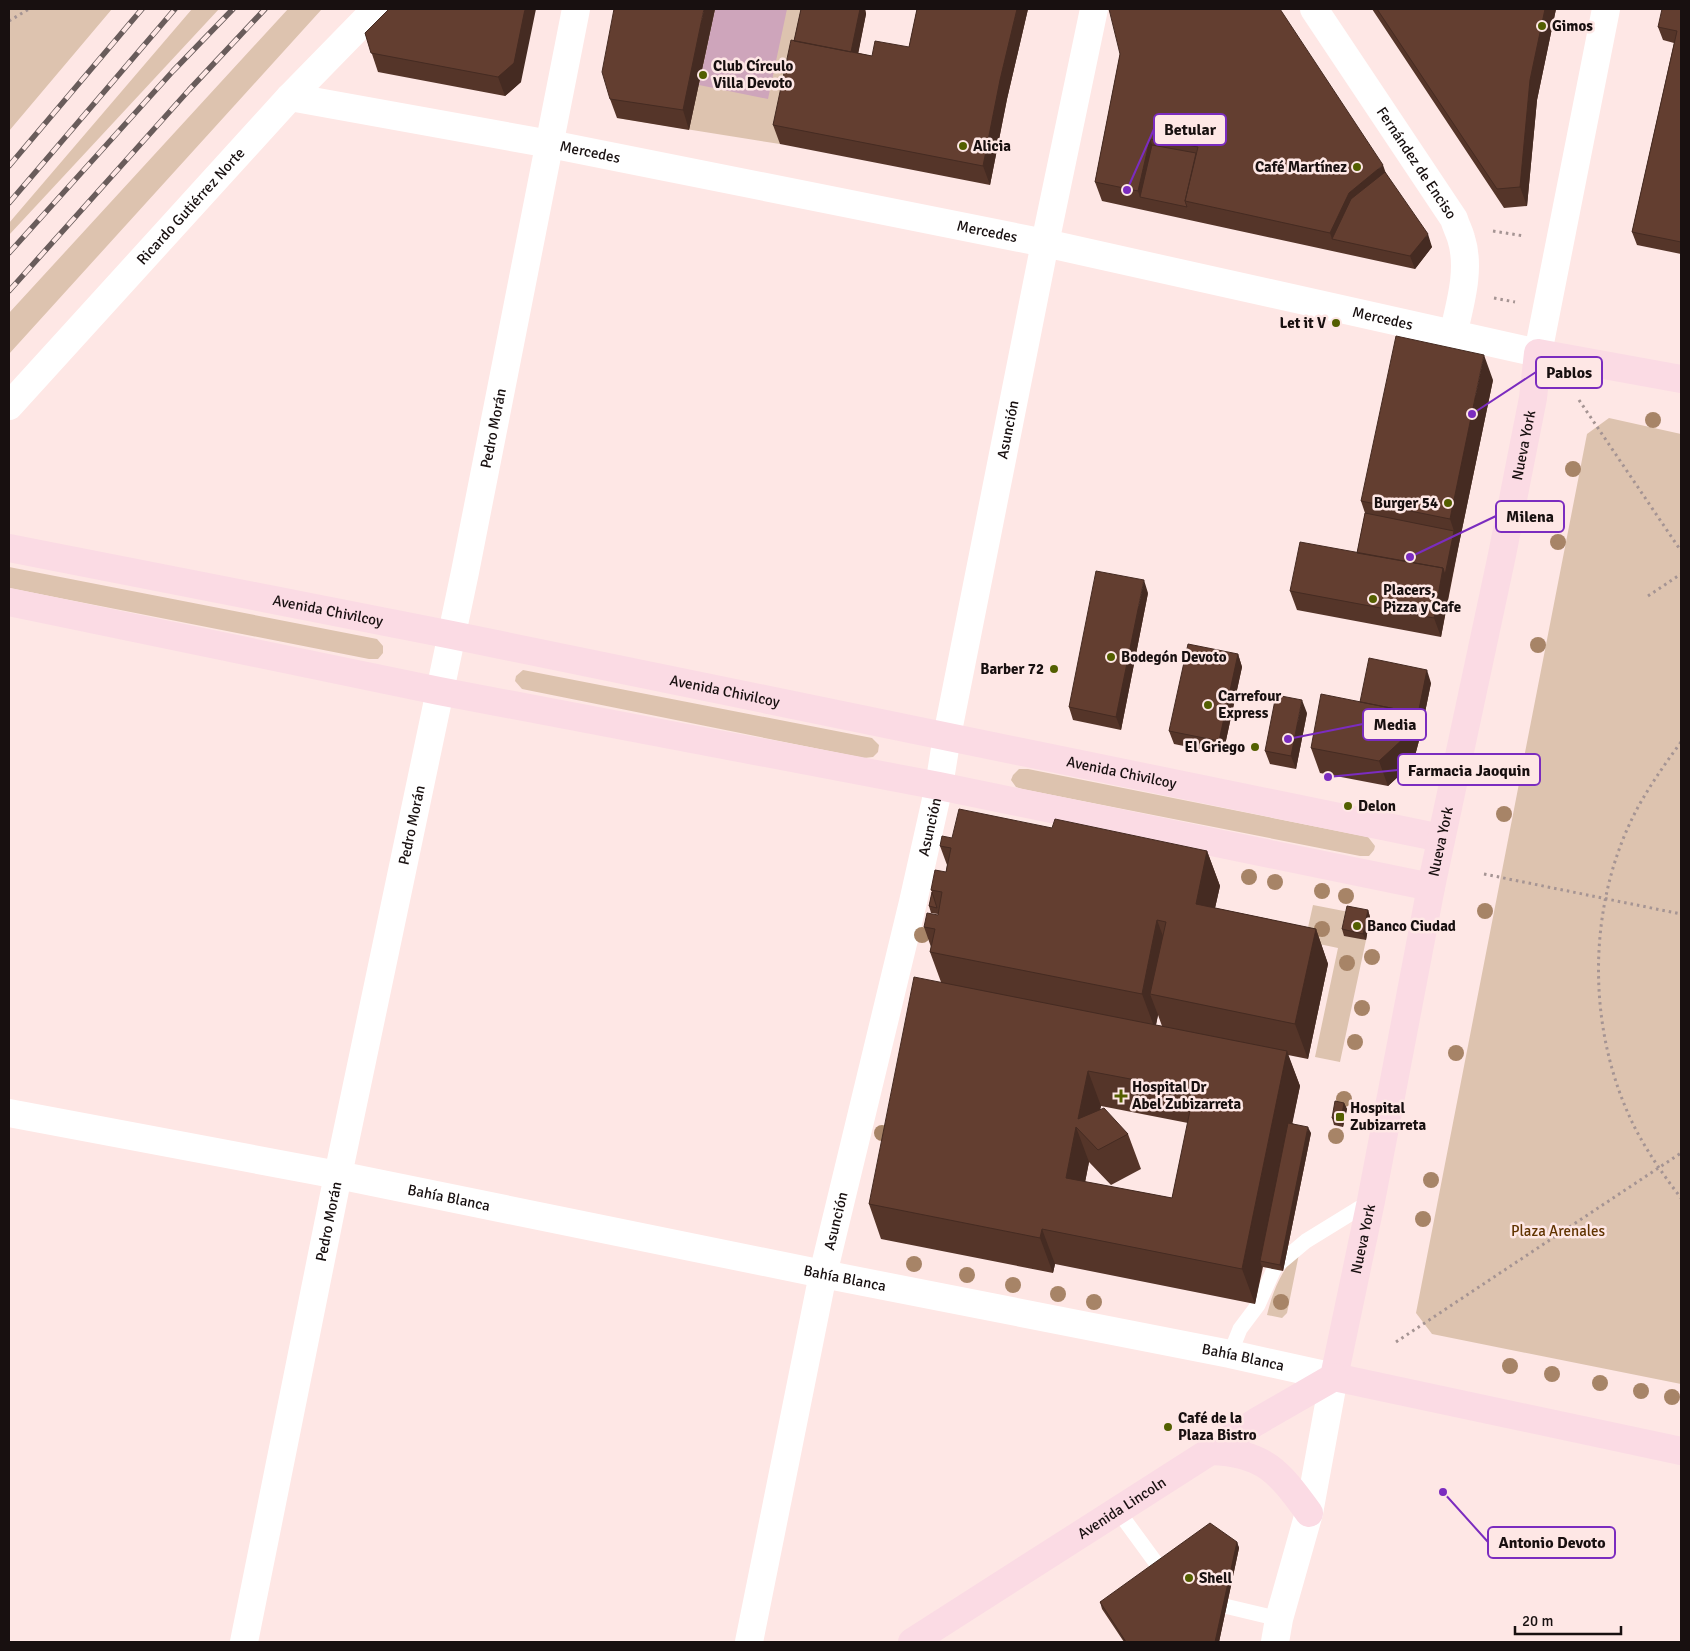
<svg xmlns="http://www.w3.org/2000/svg" width="1690" height="1651" font-family="Signika,sans-serif">
	<style>
		.green { fill: #ddc3af }
		.water { fill: #cea5bb }
		.lines { fill: none; stroke-linecap: round; stroke-linejoin: round }
		.path { stroke: #a59493; stroke-width: 3; stroke-dasharray: 2.5 4; stroke-linecap: butt }
		.lane { stroke: #fff; stroke-width: 15 }
		.street { stroke: #fff; stroke-width: 28 }
		.secondary { stroke: #fbdbe4; stroke-width: 28 }
		.rail-casing { stroke: #695c5b; stroke-width: 5.5 }
		.rail { stroke: #fee7e5; stroke-width: 4; stroke-dasharray: 11; stroke-linecap: butt }
		.tree { fill: #a78467 }
		.wall { fill: #553529; fill-rule: evenodd }
		.shaded-wall { fill: #452b22 }
		.building { fill: #633e30; stroke: #452b22; fill-rule: evenodd }
		.poi-dot { fill: #535f00; stroke: #fee7e5; stroke-width: 2 }
		.labels { text-anchor: middle; dominant-baseline: central; stroke-width: 5; stroke-linejoin: round; paint-order: stroke }
		.poi-label { font-size: 15px; font-weight: bold; fill: #181010; stroke: #fee7e5; text-anchor: start }
		.street-label { font-size: 15px; fill: #181010; stroke: #fee7e5 }
		.park-label { font-size: 15px; fill: #603300; stroke: #fee7e5 }
		.leader { fill: none; stroke: #7b2cbf; stroke-width: 2 }
		.callout-dot { fill: #7b2cbf; stroke: #fee7e5; stroke-width: 2 }
		.callout { fill: #fee7e5; stroke: #7b2cbf; stroke-width: 2 }
		.callout-label { font-size: 16px; text-anchor: middle; font-weight: bold; fill: #181010 }
	</style>
	<rect width="100%" height="100%" fill="#fee7e5"/>
	<path class="green" d="M 9,9 L 112,9 L 9,131 Z
		M 192,9 L 219,9 L 9,235 L 9,223 Z
		M 288,9 L 322,9 L 9,354 L 9,313 Z
		M 625,9 L 808,9 L 780,144 L 617,118 Z
		M 1609,418 L 1681,434 L 1681,1384 L 1432,1334 L 1416,1313 L 1587,434 Z
		M 9,567 L 377,639 L 383,646 L 383,653 L 378,659 L 369,659 L 9,588 Z
		M 523,670 L 872,738 L 879,745 L 878,752 L 873,757 L 864,758 L 522,689 L 515,681 L 516,676 Z
		M 1019,769 L 1028,769 L 1368,837 L 1375,846 L 1374,850 L 1369,856 L 1360,856 L 1022,789 L 1016,787 L 1011,780 L 1013,775 Z
		M 1313,905 L 1349,912 L 1345,935 L 1366,940 L 1340,1062 L 1315,1057 L 1338,948 L 1305,941 Z
		M 1300,1249 L 1287,1313 L 1282,1318 L 1267,1315 C 1274,1287 1281,1272 1300,1249 Z"/>
	<path class="water" d="M 715,9 L 787,9 L 768,99 L 699,85 Z"/>
	<g class="lines">
		<path class="path" d="M 9,21 L 29,9
			M 1493,231 L 1524,236
			M 1494,298 L 1515,302
			M 1579,400 L 1681,551
			M 1648,596 L 1681,574
			M 1681,742 C 1665,764 1650,785 1637,809 C 1586,905 1586,1031 1635,1128 C 1648,1153 1664,1176 1681,1198
			M 1484,874 L 1681,914
			M 1396,1342 L 1681,1153"/>
		<path class="lane" d="M 1230,1354 L 1240,1329 L 1258,1305 L 1275,1267 L 1306,1241 L 1371,1201
			M 1118,1511 L 1167,1578
			M 1208,1602 L 1279,1619"/>
		<g class="street">
			<path id="s1" d="M 1314,9 L 1454,219 C 1456,226 1459,231 1461,238 C 1471,269 1460,304 1453,335"/>
			<path id="s2" d="M 290,97 L 550,144 L 1045,243 L 1538,353 L 1606,9"/>
			<path id="s3" d="M 9,406 L 290,97 L 376,9"/>
			<path id="s4" d="M 9,1113 L 338,1175 L 823,1274 L 1230,1354 L 1334,1377 L 1309,1513 L 1279,1619 L 1275,1642"/>
			<path id="s5" d="M 244,1642 L 338,1175 L 465,572 L 576,9"/>
			<path id="s6" d="M 749,1642 L 823,1274 L 913,902 L 939,786 L 947,736 L 1045,243 L 1094,9"/>
		</g>
		<g class="secondary">
			<path id="s7" d="M 9,548 L 452,635 L 1441,838"/>
			<path d="M 9,602 L 439,691 L 939,786 L 1431,887"/>
			<path id="s8" d="M 1334,1377 L 1371,1201 L 1431,887 L 1502,555 L 1533,398 L 1538,353 L 1681,379"/>
			<path d="M 1334,1377 L 1681,1451"/>
			<path d="M 1211,1451 C 1265,1453 1279,1472 1309,1513"/>
			<path id="s9" d="M 912,1642 L 1256,1422 L 1334,1377"/>
		</g>
		<defs>
			<path id="rail" d="M 9,166 L 142,9
				M 9,203 L 175,9
				M 9,253 L 173,71 L 233,9
				M 9,291 L 189,90 L 265,9"/>
		</defs>
		<use href="#rail" class="rail-casing"/>
		<use href="#rail" class="rail"/>
	</g>
	<g class="tree">
		<circle cx="1653" cy="420" r="8"/>
		<circle cx="1573" cy="469" r="8"/>
		<circle cx="1558" cy="542" r="8"/>
		<circle cx="1538" cy="645" r="8"/>
		<circle cx="1504" cy="814" r="8"/>
		<circle cx="1249" cy="877" r="8"/>
		<circle cx="1275" cy="882" r="8"/>
		<circle cx="1322" cy="891" r="8"/>
		<circle cx="1346" cy="896" r="8"/>
		<circle cx="1485" cy="911" r="8"/>
		<circle cx="1322" cy="929" r="8"/>
		<circle cx="922" cy="935" r="8"/>
		<circle cx="1372" cy="957" r="8"/>
		<circle cx="1347" cy="963" r="8"/>
		<circle cx="1362" cy="1008" r="8"/>
		<circle cx="1355" cy="1042" r="8"/>
		<circle cx="1456" cy="1053" r="8"/>
		<circle cx="1344" cy="1099" r="8"/>
		<circle cx="882" cy="1133" r="8"/>
		<circle cx="1336" cy="1136" r="8"/>
		<circle cx="1431" cy="1180" r="8"/>
		<circle cx="1423" cy="1219" r="8"/>
		<circle cx="914" cy="1264" r="8"/>
		<circle cx="967" cy="1275" r="8"/>
		<circle cx="1013" cy="1285" r="8"/>
		<circle cx="1058" cy="1294" r="8"/>
		<circle cx="1094" cy="1302" r="8"/>
		<circle cx="1281" cy="1302" r="8"/>
		<circle cx="1510" cy="1366" r="8"/>
		<circle cx="1552" cy="1374" r="8"/>
		<circle cx="1600" cy="1383" r="8"/>
		<circle cx="1641" cy="1391" r="8"/>
		<circle cx="1672" cy="1397" r="8"/>
	</g>
	<path class="wall" d="M 715,9 L 689,130 L 617,118 L 610,99 Z
		M 801,9 L 865,9 L 866,14 L 858,53 L 872,56 L 909,47 L 917,9 L 1028,9 L 1007,99 L 990,185 L 780,144 L 773,125 L 794,41 Z
		M 1372,9 L 1556,9 L 1537,100 L 1527,206 L 1504,208 Z
		M 1681,9 L 1681,254 L 1637,245 L 1632,232 L 1674,43 L 1663,40 L 1658,27 Z
		M 365,33 L 521,82 L 505,96 L 378,72 Z
		M 1120,54 L 1385,172 L 1432,247 L 1415,269 L 1102,201 L 1095,182 Z
		M 1493,380 L 1459,544 L 1441,637 L 1297,610 L 1290,591 L 1357,553 L 1365,513 L 1361,501 Z
		M 1148,593 L 1121,730 L 1073,720 L 1069,707 Z
		M 1238,654 L 1242,667 L 1223,754 L 1174,744 L 1169,731 Z
		M 1431,683 L 1420,737 L 1413,763 L 1388,786 L 1320,773 L 1311,748 L 1360,702 Z
		M 1307,713 L 1296,769 L 1270,764 L 1265,751 Z
		M 1052,828 L 1207,851 L 1220,886 L 1215,908 L 1316,929 L 1328,964 L 1308,1059 L 1288,1055 L 1300,1086 L 1292,1123 L 1311,1133 L 1283,1271 L 1263,1267 L 1255,1304 L 1055,1264 L 1053,1273 L 881,1239 L 869,1204 L 941,982 L 930,952 L 931,947 L 924,927 L 938,915 L 938,914 L 931,913 L 929,906 L 932,892 L 931,890 L 946,872 L 947,865 L 940,846 L 952,838 ZM 1158,1015 L 1162,1026 L 1156,1025 ZM 1101,1106 L 1188,1123 L 1172,1198 L 1085,1182 L 1089,1162 L 1111,1185 L 1141,1169 L 1128,1134 L 1100,1109 Z
		M 1368,910 L 1370,917 L 1366,940 L 1344,936 L 1342,929 Z
		M 1344,1103 L 1347,1109 L 1343,1127 L 1334,1125 L 1332,1118 Z
		M 1237,1542 L 1239,1548 L 1219,1642 L 1124,1642 L 1102,1609 L 1100,1602 Z"/>
	<path class="shaded-wall" d="M 525,9 L 536,9 L 521,82 L 505,96 L 498,77 Z
		M 704,9 L 715,9 L 689,130 L 683,110 Z
		M 860,9 L 865,9 L 866,14 L 855,70 L 850,57 Z
		M 1017,9 L 1028,9 L 1007,99 L 990,185 L 983,166 L 1000,80 Z
		M 1545,9 L 1556,9 L 1537,100 L 1527,206 L 1520,187 L 1530,80 Z
		M 1150,139 L 1157,158 L 1140,197 L 1138,191 Z
		M 1383,165 L 1390,185 L 1332,239 L 1330,233 L 1349,193 Z
		M 1428,234 L 1432,247 L 1415,269 L 1410,256 Z
		M 1484,355 L 1493,380 L 1450,587 L 1445,575 L 1454,531 L 1450,519 Z
		M 1443,568 L 1450,587 L 1441,637 L 1434,618 Z
		M 1144,580 L 1148,593 L 1121,730 L 1116,717 Z
		M 1238,654 L 1242,667 L 1223,754 L 1219,741 Z
		M 1427,670 L 1431,683 L 1420,737 L 1413,763 L 1388,786 L 1379,761 Z
		M 1302,700 L 1307,713 L 1296,769 L 1291,756 Z
		M 1207,851 L 1220,886 L 1208,939 L 1196,904 Z
		M 1368,910 L 1370,917 L 1366,940 L 1363,934 Z
		M 1157,920 L 1170,955 L 1150,994 L 1158,1015 L 1155,1029 L 1142,994 Z
		M 1316,929 L 1328,964 L 1308,1059 L 1295,1024 Z
		M 1287,1051 L 1300,1086 L 1264,1262 L 1260,1261 L 1262,1267 L 1255,1304 L 1242,1269 Z
		M 1088,1071 L 1101,1106 L 1093,1145 L 1078,1119 Z
		M 1344,1103 L 1347,1109 L 1343,1127 L 1341,1120 Z
		M 1076,1127 L 1089,1162 L 1079,1213 L 1066,1178 Z
		M 1308,1127 L 1311,1133 L 1283,1271 L 1280,1265 Z
		M 1042,1229 L 1055,1264 L 1053,1273 L 1040,1238 Z
		M 1237,1542 L 1239,1548 L 1219,1642 L 1215,1642 Z"/>
	<path class="building" d="M 389,9 L 525,9 L 514,63 L 498,77 L 371,53 L 365,33 Z
		M 614,9 L 704,9 L 683,110 L 610,99 L 602,72 Z
		M 801,9 L 860,9 L 851,52 L 794,41 Z
		M 917,9 L 1017,9 L 1000,80 L 983,166 L 773,125 L 791,40 L 872,56 L 875,41 L 909,47 Z
		M 1109,9 L 1280,9 L 1383,165 L 1349,193 L 1330,233 L 1185,201 L 1198,147 L 1150,139 L 1138,191 L 1095,182 L 1120,54 Z
		M 1377,9 L 1545,9 L 1530,80 L 1520,187 L 1497,189 Z
		M 1662,9 L 1681,9 L 1681,242 L 1632,232 L 1677,31 L 1658,27 Z
		M 1152,145 L 1196,153 L 1185,201 L 1187,207 L 1140,197 Z
		M 1385,172 L 1428,234 L 1410,256 L 1332,239 L 1351,199 Z
		M 1396,336 L 1484,355 L 1450,519 L 1361,501 Z
		M 1365,513 L 1454,531 L 1445,575 L 1443,568 L 1357,553 Z
		M 1300,542 L 1443,568 L 1434,618 L 1290,591 Z
		M 1096,571 L 1144,580 L 1116,717 L 1069,707 Z
		M 1188,644 L 1238,654 L 1219,741 L 1169,731 Z
		M 1369,658 L 1427,670 L 1416,724 L 1411,712 L 1360,702 Z
		M 1321,694 L 1411,712 L 1404,738 L 1379,761 L 1311,748 Z
		M 1276,695 L 1302,700 L 1291,756 L 1265,751 Z
		M 959,809 L 1052,828 L 1055,819 L 1207,851 L 1196,904 L 1316,929 L 1295,1024 L 1150,994 L 1166,922 L 1157,920 L 1142,994 L 930,952 L 935,929 L 924,927 L 927,913 L 938,915 L 942,892 L 931,890 L 935,870 L 946,872 L 951,848 L 940,846 L 942,836 L 952,838 Z
		M 932,892 L 937,908 L 929,906 Z
		M 1347,906 L 1368,910 L 1363,934 L 1342,929 Z
		M 914,977 L 1287,1051 L 1242,1269 L 1042,1229 L 1040,1238 L 869,1204 ZM 1088,1071 L 1194,1091 L 1172,1198 L 1066,1178 L 1076,1127 L 1098,1150 L 1128,1134 L 1104,1108 L 1078,1119 Z
		M 1335,1101 L 1344,1103 L 1341,1120 L 1332,1118 Z
		M 1288,1123 L 1308,1127 L 1280,1265 L 1260,1261 Z
		M 1210,1523 L 1237,1542 L 1215,1642 L 1126,1642 L 1100,1602 Z"/>
	<g class="poi-dot">
		<circle cx="1542" cy="26" r="5"/>
		<circle cx="703" cy="75" r="5"/>
		<circle cx="963" cy="146" r="5"/>
		<circle cx="1357" cy="167" r="5"/>
		<circle cx="1336" cy="323" r="5"/>
		<circle cx="1448" cy="503" r="5"/>
		<circle cx="1373" cy="599" r="5"/>
		<circle cx="1111" cy="657" r="5"/>
		<circle cx="1054" cy="669" r="5"/>
		<circle cx="1208" cy="705" r="5"/>
		<circle cx="1255" cy="747" r="5"/>
		<circle cx="1348" cy="806" r="5"/>
		<circle cx="1357" cy="926" r="5"/>
		<path d="M1118.5 1088.5h5v5h5v5h-5v5h-5v-5h-5v-5h5z"/>
		<rect x="1335" y="1112" width="10" height="10" rx="2.5"/>
		<circle cx="1168" cy="1427" r="5"/>
		<circle cx="1189" cy="1578" r="5"/>
	</g>
	<g class="labels">
		<g class="poi-label">
			<text x="1552" y="26">Gimos</text>
			<text x="713" y="66">Club Círculo<tspan x="713" dy="17">Villa Devoto</tspan></text>
			<text x="973" y="146">Alicia</text>
			<text x="1347" y="167" text-anchor="end">Café Martínez</text>
			<text x="1326" y="323" text-anchor="end">Let it V</text>
			<text x="1438" y="503" text-anchor="end">Burger 54</text>
			<text x="1383" y="590">Placers,<tspan x="1383" dy="17">Pizza y Cafe</tspan></text>
			<text x="1121" y="657">Bodegón Devoto</text>
			<text x="1044" y="669" text-anchor="end">Barber 72</text>
			<text x="1218" y="696">Carrefour<tspan x="1218" dy="17">Express</tspan></text>
			<text x="1245" y="747" text-anchor="end">El Griego</text>
			<text x="1358" y="806">Delon</text>
			<text x="1367" y="926">Banco Ciudad</text>
			<text x="1132" y="1087">Hospital Dr<tspan x="1132" dy="17">Abel Zubizarreta</tspan></text>
			<text x="1350" y="1108">Hospital<tspan x="1350" dy="17">Zubizarreta</tspan></text>
			<text x="1178" y="1418">Café de la<tspan x="1178" dy="17">Plaza Bistro</tspan></text>
			<text x="1199" y="1578">Shell</text>
		</g>
		<g class="street-label">
			<text stroke="none"><textPath href="#s2" startOffset="305">Mercedes</textPath></text>
			<text stroke="none"><textPath href="#s1" startOffset="185">Fernández de Enciso</textPath></text>
			<text stroke="none"><textPath href="#s3" startOffset="270">Ricardo Gutiérrez Norte</textPath></text>
			<text stroke="none"><textPath href="#s2" startOffset="710">Mercedes</textPath></text>
			<text stroke="none"><textPath href="#s2" startOffset="1115">Mercedes</textPath></text>
			<text stroke="none"><textPath href="#s5" startOffset="1239">Pedro Morán</textPath></text>
			<text stroke="none"><textPath href="#s6" startOffset="1240">Asunción</textPath></text>
			<text stroke="none"><textPath href="#s8" startOffset="951">Nueva York</textPath></text>
			<text stroke="none"><textPath href="#s7" startOffset="325">Avenida Chivilcoy</textPath></text>
			<text stroke="none"><textPath href="#s7" startOffset="730">Avenida Chivilcoy</textPath></text>
			<text stroke="none"><textPath href="#s7" startOffset="1135">Avenida Chivilcoy</textPath></text>
			<text stroke="none"><textPath href="#s5" startOffset="834">Pedro Morán</textPath></text>
			<text stroke="none"><textPath href="#s6" startOffset="835">Asunción</textPath></text>
			<text stroke="none"><textPath href="#s8" startOffset="546">Nueva York</textPath></text>
			<text stroke="none"><textPath href="#s4" startOffset="448">Bahía Blanca</textPath></text>
			<text stroke="none"><textPath href="#s6" startOffset="430">Asunción</textPath></text>
			<text stroke="none"><textPath href="#s5" startOffset="429">Pedro Morán</textPath></text>
			<text stroke="none"><textPath href="#s8" startOffset="141">Nueva York</textPath></text>
			<text stroke="none"><textPath href="#s4" startOffset="852">Bahía Blanca</textPath></text>
			<text stroke="none"><textPath href="#s4" startOffset="1258">Bahía Blanca</textPath></text>
			<text stroke="none"><textPath href="#s9" startOffset="249">Avenida Lincoln</textPath></text>
		</g>
		<g class="park-label">
			<text x="1558" y="1231">Plaza Arenales</text>
		</g>
	</g>
	<path class="leader" d="M1127 190L1154 129M1472 414L1536 372M1410 557L1496 516M1288 739L1363 724M1328 777L1398 770M1443 1492L1488 1542"/>
	<g class="callout-dot">
		<circle cx="1127" cy="190" r="5"/>
		<circle cx="1472" cy="414" r="5"/>
		<circle cx="1410" cy="557" r="5"/>
		<circle cx="1288" cy="739" r="5"/>
		<circle cx="1328" cy="777" r="5"/>
		<circle cx="1443" cy="1492" r="5"/>
	</g>
	<g class="callout">
		<rect x="1154" y="114" width="72" height="31" rx="5"/>
		<rect x="1536" y="357" width="66" height="31" rx="5"/>
		<rect x="1496" y="501" width="68" height="31" rx="5"/>
		<rect x="1363" y="709" width="63" height="31" rx="5"/>
		<rect x="1398" y="754" width="142" height="31" rx="5"/>
		<rect x="1488" y="1527" width="127" height="31" rx="5"/>
	</g>
	<g class="callout-label">
		<text x="1190" y="135">Betular</text>
		<text x="1569" y="378">Pablos</text>
		<text x="1530" y="522">Milena</text>
		<text x="1395" y="730">Media</text>
		<text x="1469" y="776">Farmacia Jaoquin</text>
		<text x="1552" y="1548">Antonio Devoto</text>
	</g>
	<rect width="1690" height="1651" fill="none" stroke="#181010" stroke-width="20"/>
	<path d="M1515 1626v8h106v-8" fill="none" stroke="#181010" stroke-width="2.5"/>
	<text x="1522" y="1626" font-size="15" fill="#181010" stroke="#fee7e5" stroke-width="4" paint-order="stroke">20 m</text>
</svg>
